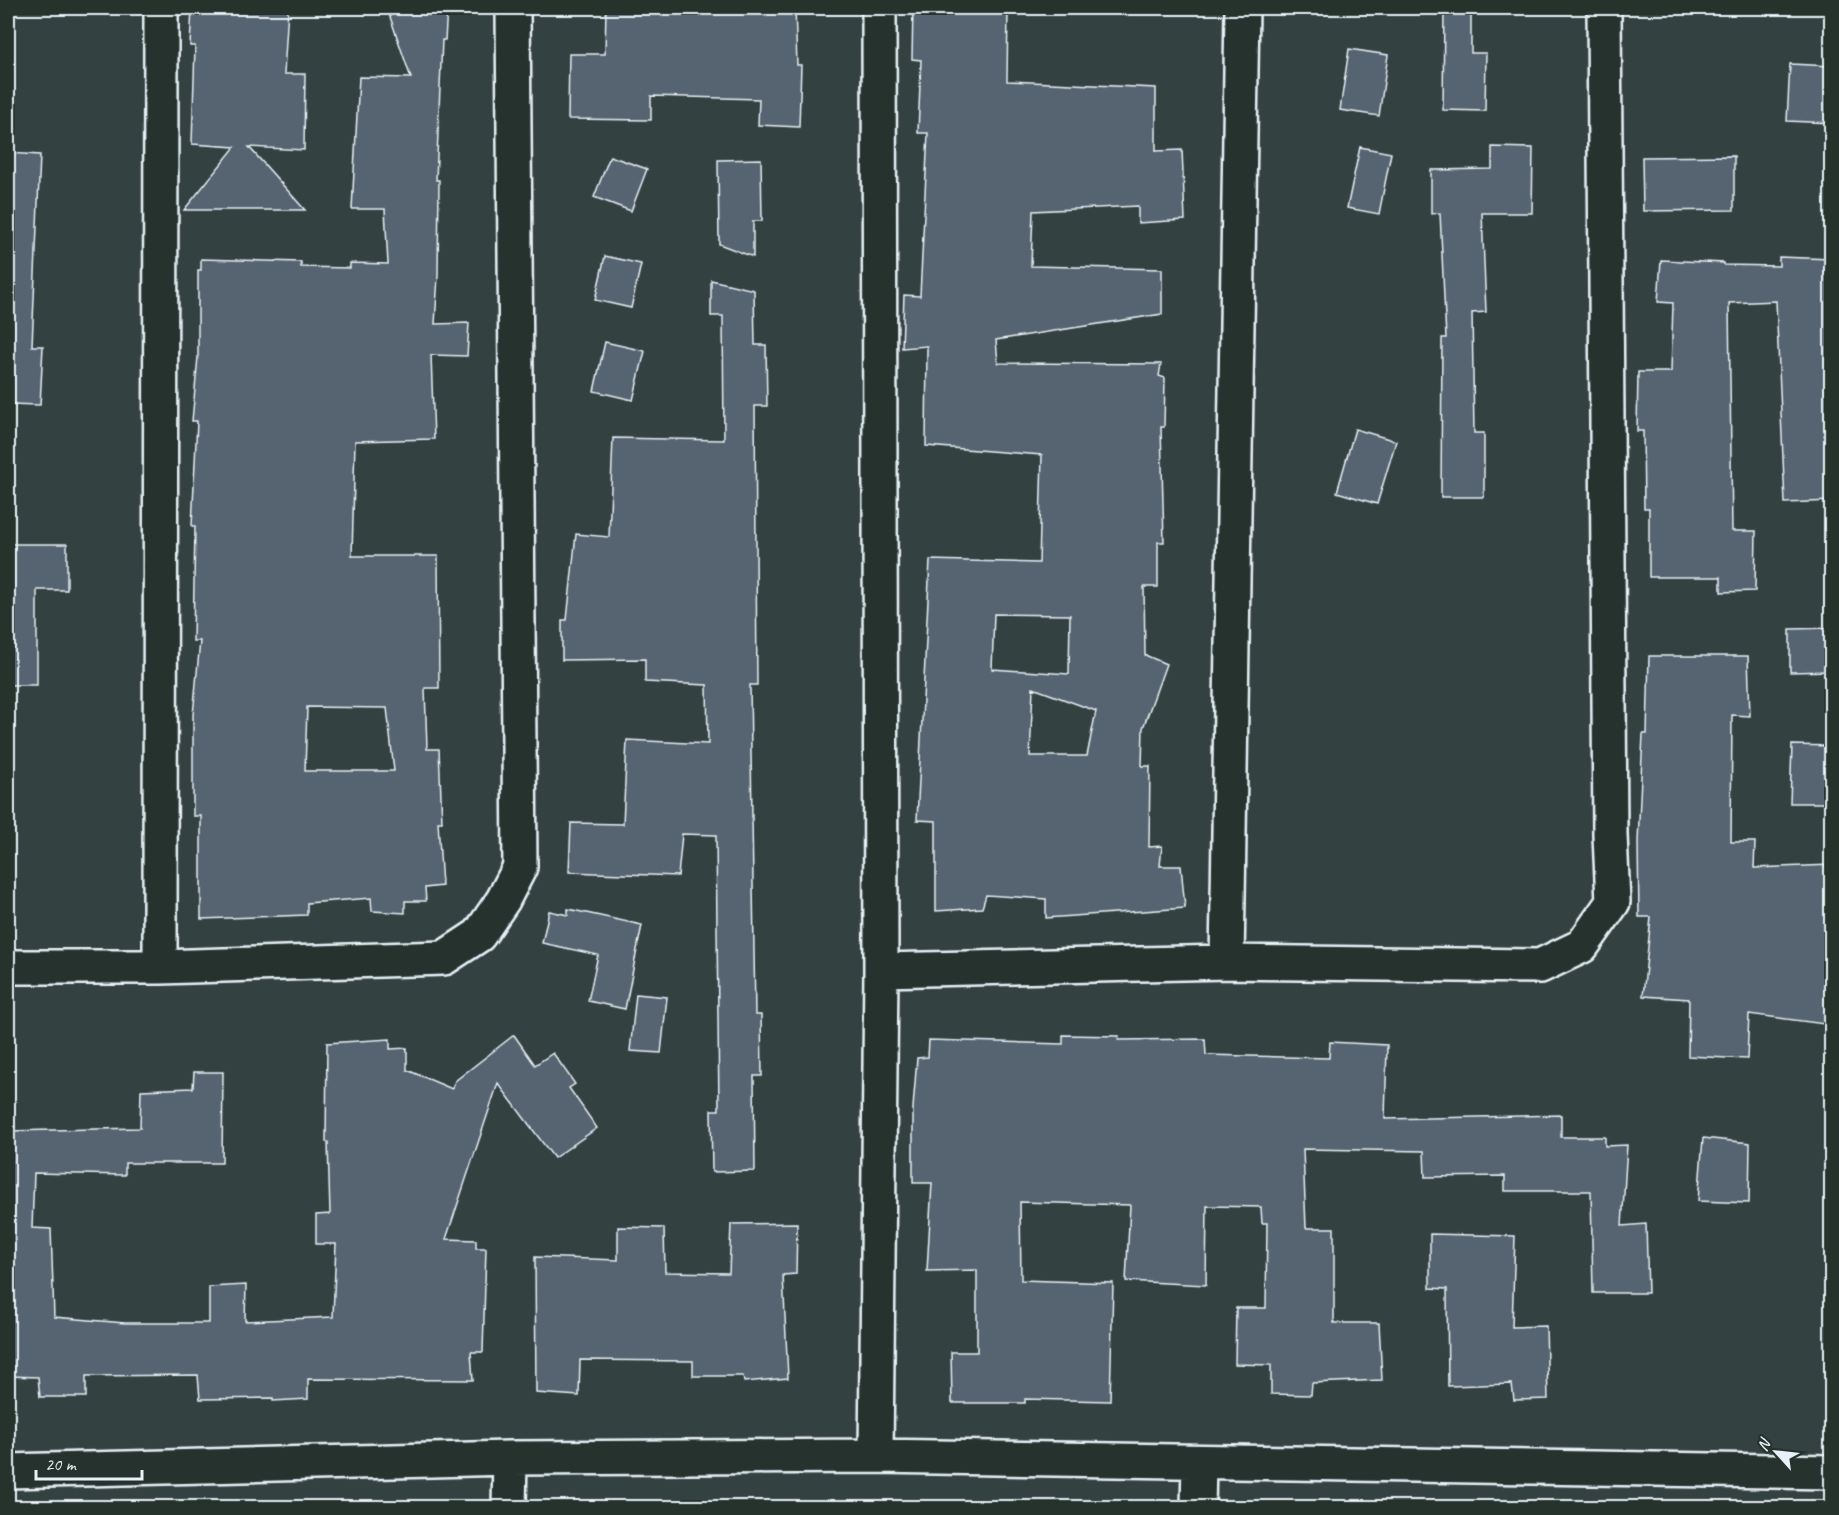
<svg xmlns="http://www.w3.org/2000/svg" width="1839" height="1515" font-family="Caveat,sans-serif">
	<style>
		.building { fill: #566370; stroke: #e8f1f8; stroke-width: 1.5; fill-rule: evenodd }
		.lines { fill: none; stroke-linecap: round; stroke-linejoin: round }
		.minor-casing { stroke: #e8f1f8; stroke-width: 38 }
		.minor { stroke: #26332d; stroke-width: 33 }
	</style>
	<rect width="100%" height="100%" fill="#344141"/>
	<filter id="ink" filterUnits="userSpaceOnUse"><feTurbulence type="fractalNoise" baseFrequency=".0167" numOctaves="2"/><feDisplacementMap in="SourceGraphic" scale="12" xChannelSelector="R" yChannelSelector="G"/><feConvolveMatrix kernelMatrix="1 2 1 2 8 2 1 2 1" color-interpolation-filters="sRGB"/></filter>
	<g filter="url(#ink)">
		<path class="building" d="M 192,8 L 288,8 L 284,74 L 305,74 L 304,150 L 249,147 L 305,210 L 184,210 L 235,147 L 192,144 L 195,46 L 190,46 Z
			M 387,8 L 447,8 L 445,40 L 442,40 L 436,180 L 439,180 L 438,276 L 435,324 L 469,323 L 467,356 L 431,355 L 434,439 L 355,441 L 352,556 L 438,556 L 439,688 L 425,688 L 427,749 L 439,749 L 442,822 L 438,822 L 442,886 L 425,888 L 426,901 L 405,901 L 405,913 L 372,911 L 371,898 L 307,903 L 307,915 L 201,919 L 201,816 L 193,816 L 193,715 L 200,641 L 193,641 L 195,526 L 192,526 L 197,421 L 192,421 L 198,357 L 198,270 L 201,270 L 201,259 L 301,262 L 301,267 L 350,268 L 350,263 L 388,264 L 385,209 L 352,209 L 359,77 L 411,78 ZM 307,707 L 387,708 L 394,771 L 305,771 Z
			M 606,8 L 795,8 L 797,65 L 801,65 L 799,127 L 758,125 L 759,99 L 651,96 L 651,120 L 568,119 L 569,54 L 605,54 Z
			M 913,8 L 1008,8 L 1007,81 L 1156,88 L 1156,151 L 1182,150 L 1185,220 L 1138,223 L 1138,206 L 1033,211 L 1031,266 L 1162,269 L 1162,314 L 996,340 L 998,363 L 1161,364 L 1159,376 L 1165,378 L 1164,427 L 1161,427 L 1164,542 L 1158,542 L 1158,587 L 1144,587 L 1145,655 L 1166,664 L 1143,728 L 1142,766 L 1150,766 L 1149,847 L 1162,846 L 1160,866 L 1181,866 L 1185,908 L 1046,918 L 1046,899 L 986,895 L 982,908 L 936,911 L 936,821 L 917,820 L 930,560 L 1039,563 L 1042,455 L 926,446 L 927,346 L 902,348 L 904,295 L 920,296 L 928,133 L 918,133 L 921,60 L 912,59 ZM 994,614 L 1070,615 L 1069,674 L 992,669 ZM 1033,688 L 1096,711 L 1087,756 L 1030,756 Z
			M 1444,8 L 1471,8 L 1471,53 L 1486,53 L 1485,111 L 1443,110 Z
			M 1349,49 L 1388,55 L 1379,116 L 1340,110 Z
			M 1790,64 L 1832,66 L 1832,123 L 1787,121 Z
			M 1360,147 L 1391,153 L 1379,214 L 1347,208 Z
			M 1492,147 L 1533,148 L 1532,213 L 1482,213 L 1486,312 L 1472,313 L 1474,433 L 1484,433 L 1484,497 L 1441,497 L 1442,338 L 1446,338 L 1440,213 L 1431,214 L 1431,170 L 1492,169 Z
			M 8,153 L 40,155 L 32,346 L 43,346 L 40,405 L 8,404 Z
			M 610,156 L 647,169 L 631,211 L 594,197 Z
			M 1734,156 L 1734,210 L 1643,211 L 1642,157 Z
			M 761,159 L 762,221 L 753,221 L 753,257 L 719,244 L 718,160 Z
			M 605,256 L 641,264 L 631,308 L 595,300 Z
			M 1779,257 L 1832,259 L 1832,501 L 1785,503 L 1776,301 L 1729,303 L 1732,531 L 1756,531 L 1755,591 L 1721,592 L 1721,577 L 1649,577 L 1649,508 L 1644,508 L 1643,431 L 1637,431 L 1638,372 L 1671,372 L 1673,303 L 1658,302 L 1661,260 L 1724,263 L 1724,265 L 1779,266 Z
			M 711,280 L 754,290 L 755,345 L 766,345 L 767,406 L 755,406 L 757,685 L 750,685 L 755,1015 L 761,1015 L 762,1076 L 754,1076 L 755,1171 L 712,1172 L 711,1110 L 719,1110 L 716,835 L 682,834 L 678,876 L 569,872 L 571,823 L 623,824 L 627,740 L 708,744 L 707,685 L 645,682 L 645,659 L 562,660 L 562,620 L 567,620 L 576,534 L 609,537 L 613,438 L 724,440 L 723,316 L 711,316 Z
			M 605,342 L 645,351 L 633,400 L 594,391 Z
			M 1355,429 L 1396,441 L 1377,504 L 1337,492 Z
			M 8,544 L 67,544 L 67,590 L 37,590 L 37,685 L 8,685 Z
			M 1832,628 L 1832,671 L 1790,672 L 1790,629 Z
			M 1649,656 L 1748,656 L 1750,716 L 1732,715 L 1731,842 L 1755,842 L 1754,868 L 1832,865 L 1832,1025 L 1749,1014 L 1747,1059 L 1688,1056 L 1689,999 L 1643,996 L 1651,917 L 1639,917 L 1638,842 L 1643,734 L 1647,734 Z
			M 1792,745 L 1832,746 L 1832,803 L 1790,803 Z
			M 568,909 L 642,925 L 625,1009 L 588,1001 L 598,955 L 542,943 L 549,911 L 568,915 Z
			M 636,994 L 667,997 L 661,1053 L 630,1051 Z
			M 514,1035 L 535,1065 L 553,1053 L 575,1084 L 569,1088 L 597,1128 L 554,1158 L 498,1083 L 446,1239 L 476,1240 L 476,1248 L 486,1248 L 483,1352 L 471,1352 L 473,1380 L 308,1379 L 308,1399 L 273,1401 L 273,1398 L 200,1399 L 198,1375 L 86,1376 L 86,1397 L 40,1397 L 38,1377 L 8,1376 L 8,1131 L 140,1128 L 141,1090 L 193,1088 L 194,1072 L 223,1072 L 222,1163 L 125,1163 L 125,1175 L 34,1173 L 32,1228 L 51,1229 L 54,1317 L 125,1323 L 209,1323 L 209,1287 L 246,1285 L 245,1321 L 333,1317 L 336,1244 L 316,1244 L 316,1215 L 330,1214 L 328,1142 L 326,1142 L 327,1043 L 390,1039 L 390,1049 L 407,1048 L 407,1070 L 452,1089 L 455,1081 Z
			M 1063,1035 L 1119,1036 L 1118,1040 L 1205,1039 L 1206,1055 L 1329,1058 L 1330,1042 L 1387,1045 L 1385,1119 L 1561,1115 L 1561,1137 L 1605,1137 L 1605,1146 L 1627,1145 L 1622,1226 L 1646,1224 L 1648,1293 L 1593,1293 L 1591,1191 L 1505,1191 L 1505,1176 L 1425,1177 L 1424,1151 L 1303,1149 L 1306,1228 L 1334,1228 L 1334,1323 L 1379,1323 L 1382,1380 L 1312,1383 L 1311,1395 L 1271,1394 L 1271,1365 L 1235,1364 L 1236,1308 L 1266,1308 L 1267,1223 L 1262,1223 L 1261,1207 L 1207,1206 L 1206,1285 L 1126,1281 L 1130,1205 L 1020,1202 L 1021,1280 L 1113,1283 L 1110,1401 L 1025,1399 L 1025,1403 L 952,1403 L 951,1352 L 977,1352 L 977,1270 L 927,1271 L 932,1183 L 913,1183 L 913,1108 L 917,1058 L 928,1057 L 929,1040 L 1063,1044 Z
			M 1703,1138 L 1750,1143 L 1749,1203 L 1698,1201 Z
			M 797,1223 L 796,1274 L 783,1275 L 788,1378 L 744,1382 L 743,1376 L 693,1376 L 693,1361 L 580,1360 L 579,1396 L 536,1393 L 535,1257 L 618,1260 L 618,1227 L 664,1228 L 665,1272 L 729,1273 L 731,1224 Z
			M 1430,1234 L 1515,1236 L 1512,1327 L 1546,1326 L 1548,1399 L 1514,1400 L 1512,1384 L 1448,1386 L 1447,1289 L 1430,1288 Z"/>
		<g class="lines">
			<defs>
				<path id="minor" d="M 1227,962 L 1242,8
					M 8,967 L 160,967 L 444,958 L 479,935 L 503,900 L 520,867 L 513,8
					M 160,967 L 161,8
					M 881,970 L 1227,962 L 1540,966 L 1582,946 L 1613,902 L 1610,835 L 1604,8
					M 876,1456 L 881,970 L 879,8
					M 8,1471 L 510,1458 L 876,1456 L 1832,1472
					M 509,1508 L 510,1458
					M 1198,1508 L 1199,1463"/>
			</defs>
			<use href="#minor" class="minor-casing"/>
			<use href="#minor" class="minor"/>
		</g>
	</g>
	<rect width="1839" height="1515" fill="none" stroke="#26332d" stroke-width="30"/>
	<rect x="15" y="15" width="1809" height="1485" fill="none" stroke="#e8f1f8" stroke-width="2" filter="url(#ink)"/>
	<g transform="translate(1776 1452) rotate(297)" stroke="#26332d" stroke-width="4.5" paint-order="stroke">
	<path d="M0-4.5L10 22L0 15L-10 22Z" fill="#e8f1f8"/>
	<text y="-9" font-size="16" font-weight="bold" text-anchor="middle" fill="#e8f1f8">N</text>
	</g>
	<path d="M36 1470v9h106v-9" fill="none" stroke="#e8f1f8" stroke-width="3"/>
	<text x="45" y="1470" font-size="18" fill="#e8f1f8" stroke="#26332d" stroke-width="4.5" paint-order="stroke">20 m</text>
</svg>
